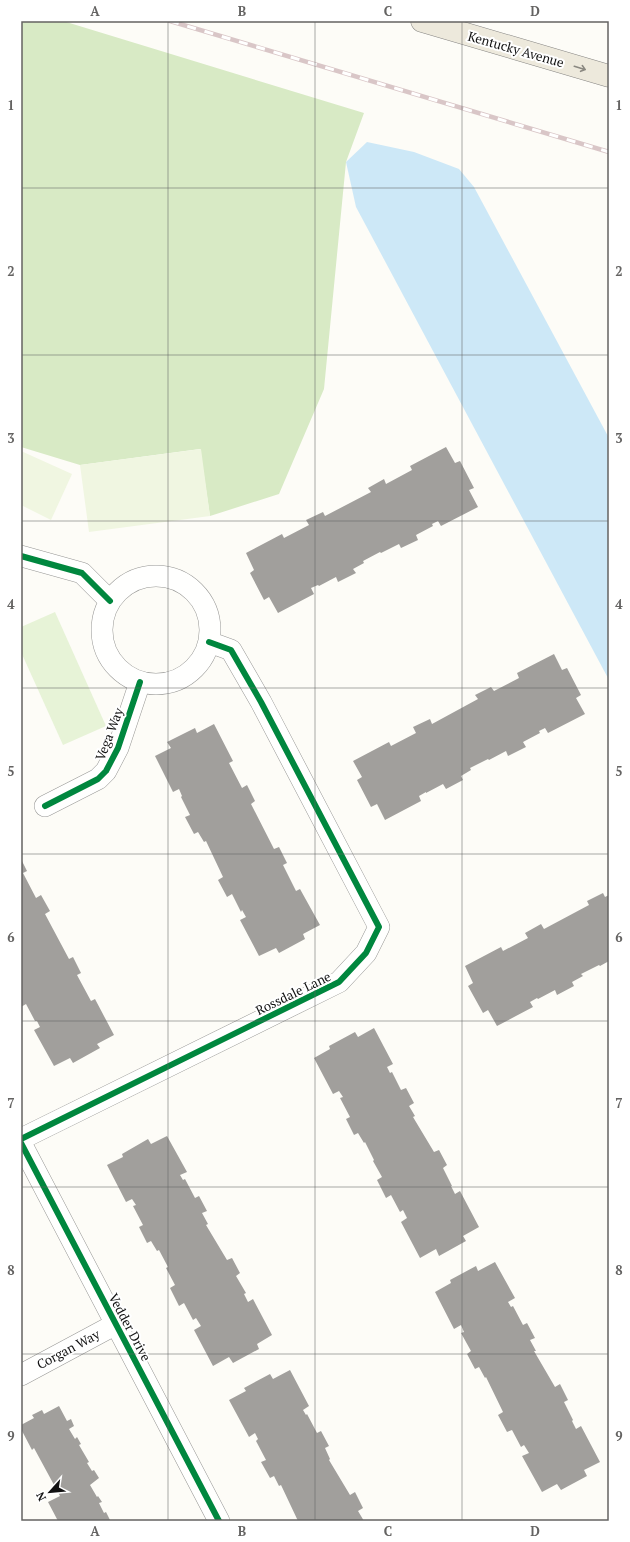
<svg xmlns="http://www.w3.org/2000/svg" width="630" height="1542" font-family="'PT Serif',serif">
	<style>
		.green { fill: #e7f3d7 }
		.forest { fill: #d8eac5 }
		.pitch { fill: #f0f6e1 }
		.water { fill: #cde8f7 }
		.building { fill: #a19f9c }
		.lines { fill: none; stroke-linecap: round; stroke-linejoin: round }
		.minor-casing { stroke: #979795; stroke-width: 22 }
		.primary-casing { stroke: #858482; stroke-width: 23 }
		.minor { stroke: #fffffe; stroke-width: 21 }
		.primary { stroke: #ede9dc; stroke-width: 22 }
		.rail-casing { stroke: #d9c6c7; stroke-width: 4.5 }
		.rail { stroke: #fff; stroke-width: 3; stroke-dasharray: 9; stroke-linecap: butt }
		.cycleway-casing { stroke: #fff; stroke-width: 8 }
		.cycleway { stroke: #00873e; stroke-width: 6 }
		.oneway { stroke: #8a8881 }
		.grid { fill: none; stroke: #646362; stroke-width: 1; stroke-opacity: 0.55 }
		.labels { text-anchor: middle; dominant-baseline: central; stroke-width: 4; stroke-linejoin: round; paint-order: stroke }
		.street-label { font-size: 13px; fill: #111; stroke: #fff }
		.neatline { fill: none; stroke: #646362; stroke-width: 1.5 }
		.grid-label { font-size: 13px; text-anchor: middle; font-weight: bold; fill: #646362 }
	</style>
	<rect width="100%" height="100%" fill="#fdfcf7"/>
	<path class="green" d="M 55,612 L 106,726 L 63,745 L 21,652 L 21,627 Z"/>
	<path class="forest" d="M 21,21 L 63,21 L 364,113 L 346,162 L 324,389 L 279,494 L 210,516 L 200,449 L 80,465 L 21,447 Z"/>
	<path class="pitch" d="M 201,449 L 210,516 L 89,532 L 80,465 Z
		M 21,451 L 72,474 L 51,520 L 21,505 Z"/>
	<path class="water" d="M 367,142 L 414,152 L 459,169 L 474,187 L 609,438 L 609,680 L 356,207 L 346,162 Z"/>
	<path class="building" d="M 446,447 L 455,463 L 460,461 L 474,488 L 469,490 L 478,507 L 441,526 L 438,521 L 432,524 L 433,526 L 416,535 L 418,540 L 401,548 L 399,544 L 381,553 L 380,552 L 363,561 L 364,563 L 353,569 L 356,573 L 338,582 L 336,577 L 319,586 L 318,585 L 311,588 L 314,594 L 278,613 L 269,597 L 264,600 L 250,573 L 254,570 L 246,553 L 282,534 L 284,538 L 309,525 L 306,520 L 323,512 L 325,516 L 371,492 L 368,488 L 384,479 L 386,484 L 412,470 L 410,466 Z
		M 554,654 L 562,670 L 567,668 L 581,695 L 576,698 L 585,714 L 548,733 L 545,728 L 539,731 L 540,733 L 523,742 L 526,747 L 508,756 L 506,751 L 489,760 L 488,759 L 470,768 L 471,770 L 461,776 L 463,780 L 446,789 L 443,784 L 426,793 L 426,792 L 419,796 L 421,801 L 385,820 L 377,804 L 371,807 L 357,780 L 362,777 L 353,761 L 389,742 L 391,746 L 416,733 L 413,727 L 430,719 L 432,724 L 478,699 L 475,695 L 491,687 L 494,691 L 519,678 L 517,673 Z
		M 214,724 L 233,761 L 229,763 L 242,788 L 247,785 L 255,801 L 251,804 L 274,849 L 279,847 L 287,863 L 283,865 L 296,891 L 300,889 L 320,925 L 303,934 L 305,939 L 279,953 L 276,948 L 259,956 L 240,920 L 246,917 L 242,910 L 241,912 L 232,894 L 227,897 L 218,880 L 223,877 L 206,841 L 204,842 L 198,832 L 194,834 L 185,817 L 190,815 L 181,797 L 182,796 L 179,789 L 173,792 L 155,756 L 171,748 L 167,742 L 195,728 L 197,733 Z
		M 21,859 L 27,871 L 23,873 L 36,898 L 41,895 L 50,911 L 45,914 L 69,959 L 73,957 L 81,973 L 77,975 L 91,1001 L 95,999 L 114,1035 L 97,1044 L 100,1048 L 73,1063 L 70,1058 L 54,1066 L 34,1030 L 40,1027 L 37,1021 L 35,1021 L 26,1004 L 21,1007 Z
		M 603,893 L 605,897 L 609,895 L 609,961 L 600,966 L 599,965 L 581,974 L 583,976 L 572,982 L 574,986 L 557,995 L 555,990 L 538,999 L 537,998 L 530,1002 L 533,1007 L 497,1026 L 488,1010 L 483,1013 L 468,986 L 473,983 L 465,966 L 501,947 L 503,951 L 528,938 L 525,933 L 541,924 L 544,929 L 589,905 L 587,901 Z
		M 374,1028 L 393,1064 L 387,1067 L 390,1073 L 392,1072 L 401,1090 L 406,1088 L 414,1103 L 409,1106 L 415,1116 L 413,1117 L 434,1152 L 439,1150 L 447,1165 L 443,1168 L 452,1186 L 451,1186 L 455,1194 L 460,1191 L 479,1227 L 463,1236 L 466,1241 L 439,1256 L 436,1249 L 420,1258 L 401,1222 L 407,1218 L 403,1210 L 400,1212 L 391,1195 L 386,1198 L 377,1180 L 382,1177 L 373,1161 L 374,1160 L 365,1142 L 364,1143 L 358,1133 L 354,1135 L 346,1119 L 350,1117 L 340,1098 L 343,1097 L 339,1091 L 333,1094 L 314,1058 L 330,1049 L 329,1046 L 355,1032 L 358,1037 Z
		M 167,1136 L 187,1172 L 180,1175 L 183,1180 L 185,1179 L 195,1198 L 199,1196 L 207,1211 L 202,1213 L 208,1224 L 206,1225 L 227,1260 L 232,1258 L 240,1273 L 236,1276 L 246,1293 L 244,1294 L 248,1302 L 253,1299 L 272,1335 L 257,1344 L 259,1349 L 233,1363 L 229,1357 L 213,1366 L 194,1330 L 201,1326 L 196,1318 L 193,1320 L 184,1303 L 179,1306 L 170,1288 L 175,1285 L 166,1268 L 168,1267 L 159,1250 L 157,1251 L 151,1241 L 147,1243 L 139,1227 L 143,1225 L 133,1206 L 136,1205 L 132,1199 L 126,1202 L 107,1165 L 123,1157 L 122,1154 L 148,1139 L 151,1144 Z
		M 495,1262 L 515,1298 L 508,1302 L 511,1307 L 513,1306 L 523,1325 L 527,1323 L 535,1338 L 530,1340 L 536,1351 L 534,1351 L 555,1387 L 560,1384 L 568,1400 L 564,1402 L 573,1420 L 572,1421 L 576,1429 L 581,1426 L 600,1462 L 584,1470 L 587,1476 L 561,1490 L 557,1484 L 542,1492 L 522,1456 L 529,1453 L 524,1445 L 521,1447 L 512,1430 L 507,1432 L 498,1415 L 503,1412 L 486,1377 L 485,1378 L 479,1367 L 475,1369 L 467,1354 L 471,1351 L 461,1333 L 464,1332 L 461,1325 L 454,1329 L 435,1292 L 451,1283 L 450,1280 L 476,1266 L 478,1271 Z
		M 290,1370 L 309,1406 L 303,1410 L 306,1415 L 307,1414 L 317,1433 L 321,1431 L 329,1446 L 325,1448 L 330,1459 L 329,1460 L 350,1495 L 355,1492 L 363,1508 L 358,1511 L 364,1521 L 298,1521 L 281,1485 L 279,1486 L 274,1476 L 270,1478 L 261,1462 L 266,1460 L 256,1441 L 258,1439 L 255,1433 L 249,1437 L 229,1400 L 246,1391 L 244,1388 L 270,1374 L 273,1379 Z
		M 59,1406 L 67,1421 L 71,1419 L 74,1426 L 69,1429 L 75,1439 L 77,1437 L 81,1444 L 79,1445 L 89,1462 L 87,1463 L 92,1471 L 94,1470 L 99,1478 L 90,1485 L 97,1497 L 98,1496 L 102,1502 L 99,1503 L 104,1513 L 106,1512 L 110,1520 L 108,1521 L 58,1521 L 48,1502 L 60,1496 L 34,1448 L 32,1450 L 21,1429 L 21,1425 L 34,1418 L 32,1415 L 42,1410 L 44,1414 Z"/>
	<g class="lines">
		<defs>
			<path id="minor" d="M 21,556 L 82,573 L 110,601
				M102 630a54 54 0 1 1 108 0a54 54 0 1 1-108 0Z
				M 45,806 L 98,779 L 106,771 L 118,748 L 140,682
				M 21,1139 L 339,982 L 366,953 L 379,927 L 261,702 L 231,650 L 209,642
				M 21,1143 L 219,1521
				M 21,1375 L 116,1324"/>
			<path id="primary" d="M 422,21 L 609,76"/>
		</defs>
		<use href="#minor" class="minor-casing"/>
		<use href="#primary" class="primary-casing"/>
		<use href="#minor" class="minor"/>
		<use href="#primary" class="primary"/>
		<defs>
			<path id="rail" d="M 170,21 L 609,152"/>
		</defs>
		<use href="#rail" class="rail-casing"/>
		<use href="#rail" class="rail"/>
		<defs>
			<path id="cycleway" d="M 21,556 L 82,573 L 110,601
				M 45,806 L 98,779 L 106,771 L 118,748 L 140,682
				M 21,1139 L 339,982 L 366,953 L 379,927 L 261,702 L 231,650 L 209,642
				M 21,1143 L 219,1521"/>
		</defs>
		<use href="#cycleway" class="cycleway-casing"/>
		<use href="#cycleway" class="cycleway"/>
	</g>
	<defs><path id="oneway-shaft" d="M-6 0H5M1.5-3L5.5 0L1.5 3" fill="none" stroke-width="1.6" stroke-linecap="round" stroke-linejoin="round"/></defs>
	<use class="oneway" href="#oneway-shaft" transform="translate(580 68) rotate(17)"/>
	<path class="grid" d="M 168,21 L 168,1521M 315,21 L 315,1521M 462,21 L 462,1521M 21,188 L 609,188M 21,355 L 609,355M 21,521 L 609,521M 21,688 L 609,688M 21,854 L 609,854M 21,1021 L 609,1021M 21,1187 L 609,1187M 21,1354 L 609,1354"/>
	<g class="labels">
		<g class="street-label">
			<text transform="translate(516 49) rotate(16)">Kentucky Avenue</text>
			<text transform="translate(109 734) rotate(-69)">Vega Way</text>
			<text transform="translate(293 993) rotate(-26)">Rossdale Lane</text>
			<text transform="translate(130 1327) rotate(62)">Vedder Drive</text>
			<text transform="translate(68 1349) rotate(-28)">Corgan Way</text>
		</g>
	</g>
	<rect width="630" height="1542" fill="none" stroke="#ffffff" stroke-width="44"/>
	<g transform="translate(50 1492) rotate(243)" stroke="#ffffff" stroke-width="3" paint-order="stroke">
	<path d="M0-3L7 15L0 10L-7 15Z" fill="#111111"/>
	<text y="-6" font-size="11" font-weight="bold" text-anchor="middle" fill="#111111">N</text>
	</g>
	<rect x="22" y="22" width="586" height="1498" class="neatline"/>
	<g class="grid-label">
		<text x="95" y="16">A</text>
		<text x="242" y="16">B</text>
		<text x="388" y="16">C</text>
		<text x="535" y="16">D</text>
		<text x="11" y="110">1</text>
		<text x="619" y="110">1</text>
		<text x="11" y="276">2</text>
		<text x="619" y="276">2</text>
		<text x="11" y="443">3</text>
		<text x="619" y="443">3</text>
		<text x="11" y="609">4</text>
		<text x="619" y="609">4</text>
		<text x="11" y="776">5</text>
		<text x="619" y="776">5</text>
		<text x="11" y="942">6</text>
		<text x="619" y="942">6</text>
		<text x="11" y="1108">7</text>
		<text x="619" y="1108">7</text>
		<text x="11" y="1275">8</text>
		<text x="619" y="1275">8</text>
		<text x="11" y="1441">9</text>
		<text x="619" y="1441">9</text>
		<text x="95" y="1536">A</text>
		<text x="242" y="1536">B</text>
		<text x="388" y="1536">C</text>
		<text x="535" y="1536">D</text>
	</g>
</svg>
